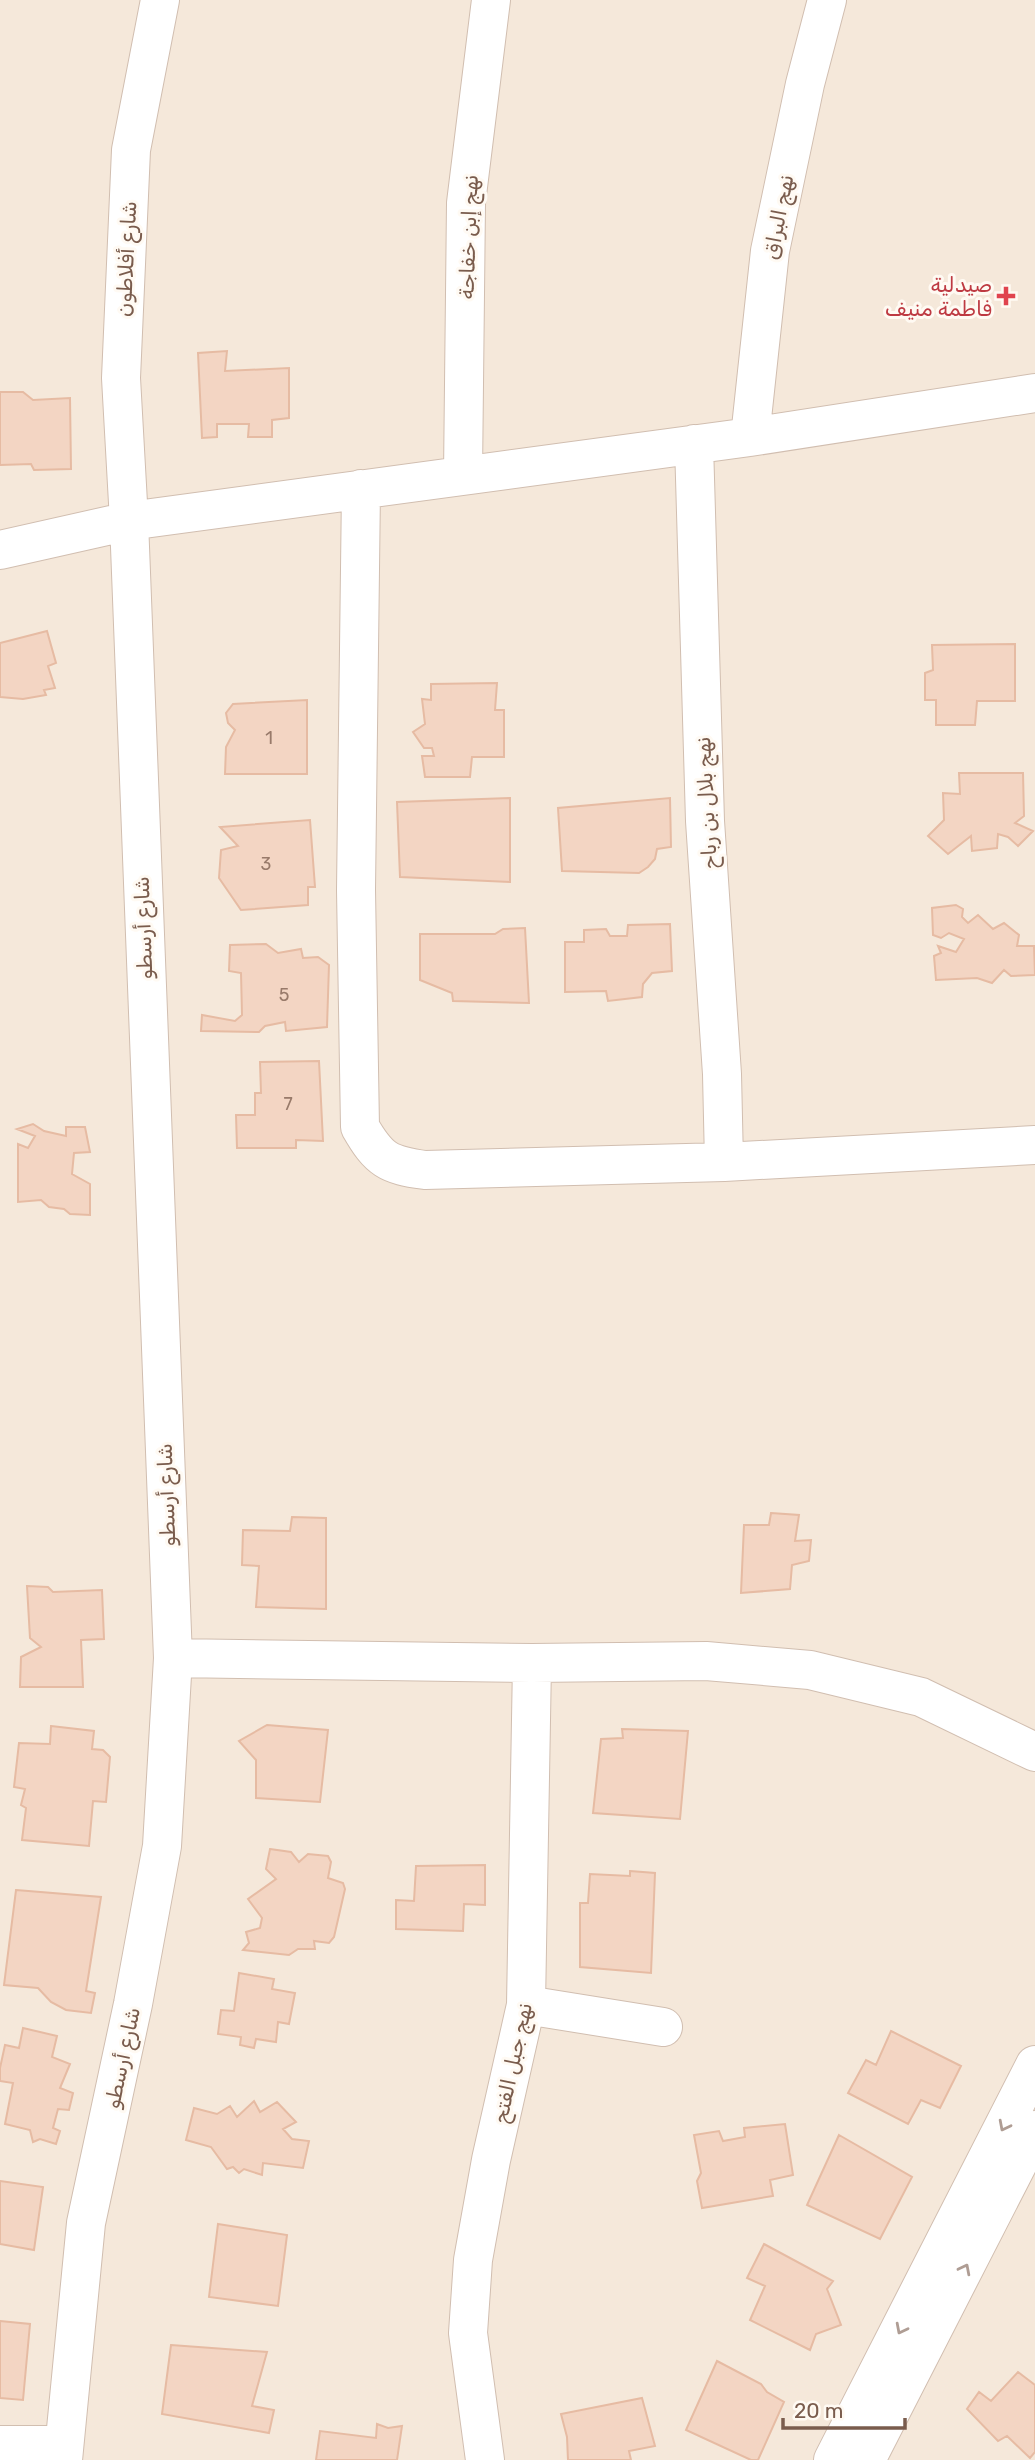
<svg xmlns="http://www.w3.org/2000/svg" width="1035" height="2460" font-family="Rubik,'Noto Sans Arabic',sans-serif">
	<style>
		.residential { fill: #f5e8da }
		.building { fill: #f3d5c3; stroke: #e6bba3; stroke-width: 2 }
		.lines { fill: none; stroke-linecap: round; stroke-linejoin: round }
		.minor-casing { stroke: #d1beb0; stroke-width: 40 }
		.minor { stroke: #fff; stroke-width: 38 }
		.oneway { stroke: #af9d94 }
		.health-dot { fill: #e0444e; stroke: #fffaf3; stroke-width: 2.5 }
		.labels { text-anchor: middle; dominant-baseline: central; stroke-width: 6; stroke-linejoin: round; paint-order: stroke }
		.number-label { font-size: 18px; fill: #987a6a }
		.street-label { font-size: 21px; fill: #7a5c4d; stroke: #fffaf3 }
		.health-label { font-size: 21px; fill: #be3a42; stroke: #fffaf3; text-anchor: end }
	</style>
	<rect width="100%" height="100%" fill="#fdf6ec"/>
	<path class="residential" d="M 0,0 L 1035,0 L 1035,2460 L 0,2460 Z"/>
	<path class="building" d="M 227,351 L 225,371 L 289,368 L 289,418 L 272,420 L 272,437 L 248,437 L 249,424 L 217,424 L 217,437 L 202,438 L 198,353 Z
		M 0,392 L 23,392 L 33,400 L 70,398 L 71,469 L 34,470 L 31,464 L 0,465 Z
		M 47,631 L 56,663 L 48,666 L 55,688 L 44,690 L 46,695 L 23,699 L 0,697 L 0,643 Z
		M 1015,644 L 1015,701 L 977,701 L 975,725 L 936,725 L 936,700 L 925,700 L 925,673 L 933,670 L 932,645 Z
		M 497,683 L 495,710 L 504,710 L 504,757 L 472,757 L 470,777 L 425,777 L 422,756 L 434,756 L 432,748 L 424,748 L 413,732 L 425,724 L 422,699 L 431,700 L 431,684 Z
		M 307,700 L 307,774 L 225,774 L 226,747 L 235,730 L 228,723 L 226,713 L 233,704 Z
		M 959,773 L 1023,773 L 1024,816 L 1015,823 L 1033,831 L 1018,846 L 1008,837 L 998,834 L 997,848 L 972,851 L 971,836 L 948,854 L 928,836 L 944,820 L 943,793 L 960,794 Z
		M 510,798 L 510,882 L 400,877 L 397,802 Z
		M 670,798 L 671,847 L 657,849 L 655,859 L 648,867 L 639,873 L 562,871 L 558,808 Z
		M 310,820 L 315,887 L 308,887 L 308,905 L 241,910 L 219,878 L 221,850 L 238,846 L 220,827 Z
		M 956,905 L 963,909 L 962,917 L 968,923 L 978,915 L 993,929 L 1004,923 L 1019,935 L 1017,946 L 1034,946 L 1035,975 L 1011,976 L 1004,970 L 992,983 L 977,978 L 936,980 L 934,956 L 941,953 L 938,946 L 956,952 L 964,939 L 949,933 L 941,938 L 933,935 L 932,908 Z
		M 670,924 L 672,971 L 652,973 L 643,984 L 642,997 L 608,1001 L 606,991 L 565,992 L 565,942 L 584,942 L 584,930 L 606,929 L 610,936 L 627,936 L 628,925 Z
		M 525,928 L 529,1003 L 453,1001 L 452,993 L 420,980 L 420,934 L 495,934 L 503,929 Z
		M 266,944 L 278,953 L 301,949 L 303,958 L 318,957 L 329,965 L 327,1027 L 286,1031 L 285,1022 L 265,1026 L 259,1032 L 201,1031 L 202,1015 L 235,1021 L 242,1015 L 241,973 L 229,971 L 230,945 Z
		M 319,1061 L 323,1141 L 296,1140 L 296,1148 L 237,1148 L 236,1115 L 255,1115 L 255,1093 L 261,1093 L 260,1062 Z
		M 33,1124 L 44,1131 L 66,1136 L 66,1127 L 85,1127 L 90,1152 L 74,1153 L 72,1174 L 90,1184 L 90,1215 L 70,1214 L 64,1209 L 49,1207 L 41,1200 L 18,1202 L 18,1144 L 28,1148 L 35,1136 L 17,1129 Z
		M 771,1513 L 799,1515 L 795,1541 L 811,1540 L 809,1561 L 792,1565 L 790,1589 L 741,1593 L 744,1525 L 769,1525 Z
		M 292,1517 L 326,1518 L 326,1609 L 256,1607 L 259,1566 L 242,1565 L 243,1530 L 290,1531 Z
		M 27,1586 L 48,1587 L 53,1592 L 102,1590 L 104,1639 L 81,1640 L 83,1687 L 20,1687 L 21,1657 L 41,1647 L 30,1638 Z
		M 267,1725 L 328,1730 L 320,1802 L 256,1798 L 256,1760 L 239,1741 Z
		M 51,1726 L 94,1731 L 92,1749 L 103,1750 L 110,1757 L 106,1802 L 93,1801 L 89,1846 L 22,1840 L 26,1808 L 21,1805 L 25,1789 L 14,1787 L 19,1743 L 50,1744 Z
		M 622,1729 L 688,1731 L 680,1819 L 593,1813 L 601,1739 L 623,1738 Z
		M 270,1849 L 291,1852 L 299,1862 L 308,1854 L 328,1856 L 331,1862 L 328,1878 L 343,1883 L 345,1889 L 334,1937 L 329,1943 L 314,1941 L 315,1949 L 298,1949 L 289,1955 L 243,1950 L 249,1943 L 246,1932 L 260,1928 L 262,1918 L 248,1899 L 276,1879 L 266,1869 Z
		M 485,1865 L 485,1905 L 464,1904 L 463,1931 L 396,1929 L 396,1900 L 414,1901 L 416,1866 Z
		M 630,1871 L 655,1873 L 651,1973 L 580,1967 L 580,1903 L 588,1903 L 590,1874 L 630,1876 Z
		M 16,1890 L 101,1897 L 86,1991 L 95,1993 L 91,2013 L 66,2010 L 51,2002 L 38,1988 L 4,1985 Z
		M 239,1973 L 274,1979 L 272,1989 L 295,1993 L 289,2024 L 278,2022 L 276,2042 L 256,2039 L 254,2048 L 240,2045 L 241,2037 L 218,2034 L 221,2010 L 234,2011 Z
		M 23,2028 L 57,2036 L 52,2057 L 70,2064 L 60,2088 L 73,2093 L 69,2110 L 58,2109 L 53,2128 L 60,2131 L 56,2144 L 40,2139 L 33,2142 L 30,2130 L 5,2124 L 13,2083 L 0,2081 L 0,2068 L 5,2045 L 19,2048 Z
		M 891,2031 L 961,2066 L 940,2108 L 921,2100 L 908,2124 L 848,2093 L 866,2060 L 876,2065 Z
		M 254,2101 L 260,2112 L 277,2102 L 296,2122 L 283,2129 L 292,2139 L 309,2141 L 303,2168 L 263,2163 L 262,2175 L 244,2169 L 239,2173 L 233,2167 L 227,2169 L 211,2147 L 186,2140 L 194,2108 L 217,2114 L 230,2106 L 237,2117 Z
		M 785,2124 L 793,2175 L 770,2180 L 773,2196 L 702,2208 L 697,2181 L 701,2173 L 694,2135 L 719,2131 L 723,2141 L 745,2137 L 744,2128 Z
		M 839,2135 L 912,2177 L 880,2239 L 807,2205 Z
		M 0,2181 L 43,2187 L 34,2250 L 0,2244 Z
		M 218,2224 L 287,2235 L 278,2306 L 209,2297 Z
		M 764,2244 L 833,2281 L 827,2289 L 841,2325 L 816,2334 L 810,2350 L 750,2320 L 765,2286 L 747,2278 Z
		M 0,2321 L 30,2324 L 23,2400 L 0,2398 Z
		M 171,2345 L 267,2352 L 252,2406 L 274,2410 L 269,2433 L 162,2414 Z
		M 717,2361 L 761,2384 L 767,2392 L 784,2402 L 758,2460 L 751,2460 L 686,2430 Z
		M 1018,2372 L 1035,2385 L 1035,2452 L 1030,2458 L 1007,2436 L 998,2441 L 967,2409 L 979,2392 L 991,2401 Z
		M 642,2398 L 655,2446 L 629,2451 L 631,2460 L 568,2460 L 567,2437 L 561,2414 Z
		M 377,2424 L 388,2428 L 402,2426 L 397,2460 L 316,2460 L 320,2431 L 376,2438 Z"/>
	<g class="lines">
		<defs>
			<path id="minor" d="M 750,437 L 770,251 L 805,84 L 827,0
				M 694,444 L 705,821 L 722,1074 L 724,1162
				M 463,475 L 466,203 L 491,0
				M 361,489 L 356,890 L 360,1127 C 379,1160 388,1165 425,1170 L 724,1162 L 1035,1145
				M 0,550 L 129,521 L 750,437 L 1035,393
				M 173,1658 L 532,1663 L 706,1661 L 810,1670 L 921,1697 L 1035,1752
				M 526,2005 L 663,2027
				M 0,2445 L 63,2445
				M 63,2460 L 86,2223 L 133,2004 L 162,1846 L 173,1658 L 129,521 L 121,378 L 131,150 L 160,0
				M 485,2460 L 468,2333 L 473,2260 L 491,2160 L 526,2005 L 532,1663
				M 833,2460 L 1035,2065
				M 866,2460 L 1035,2130"/>
		</defs>
		<use href="#minor" class="minor-casing"/>
		<use href="#minor" class="minor"/>
	</g>
	<defs><path id="oneway-chevron" d="M-2-3.5L2.5 0L-2 3.5" fill="none" stroke-width="1.6" stroke-linecap="round" stroke-linejoin="round" transform="scale(1.75)"/></defs>
	<g class="oneway">
		<use href="#oneway-chevron" transform="translate(1004 2126) rotate(117)"/>
		<use href="#oneway-chevron" transform="translate(965 2269) rotate(-63)"/>
		<use href="#oneway-chevron" transform="translate(901 2329) rotate(117)"/>
	</g>
	<path class="health-dot" d="M1002.5 285.5h7v7h7v7h-7v7h-7v-7h-7v-7h7z"/>
	<g class="labels">
		<g class="number-label">
			<text x="269" y="738">1</text>
			<text x="266" y="864">3</text>
			<text x="284" y="995">5</text>
			<text x="288" y="1104">7</text>
		</g>
		<g class="street-label">
			<text transform="translate(778 217) rotate(-79)">نهج البراق</text>
			<text transform="translate(468 237) rotate(-88)">نهج إبن خفاجة</text>
			<text transform="translate(126 259) rotate(-87)">شارع أفلاطون</text>
			<text transform="translate(706 803) rotate(-93)">نهج بلال بن رباح</text>
			<text transform="translate(143 928) rotate(-92)">شارع أرسطو</text>
			<text transform="translate(166 1495) rotate(-92)">شارع أرسطو</text>
			<text transform="translate(122 2058) rotate(-78)">شارع أرسطو</text>
			<text transform="translate(512 2063) rotate(-78)">نهج جبل الفتح</text>
		</g>
		<g class="health-label">
			<text x="992" y="284">صيدلية<tspan x="992" dy="24">فاطمة منيف</tspan></text>
		</g>
	</g>
	<path d="M783 2418v10h122v-10" fill="none" stroke="#7a5c4d" stroke-width="3.5"/>
	<text x="794" y="2418" font-size="21" fill="#7a5c4d" stroke="#fffaf3" stroke-width="5" paint-order="stroke">20 m</text>
</svg>
